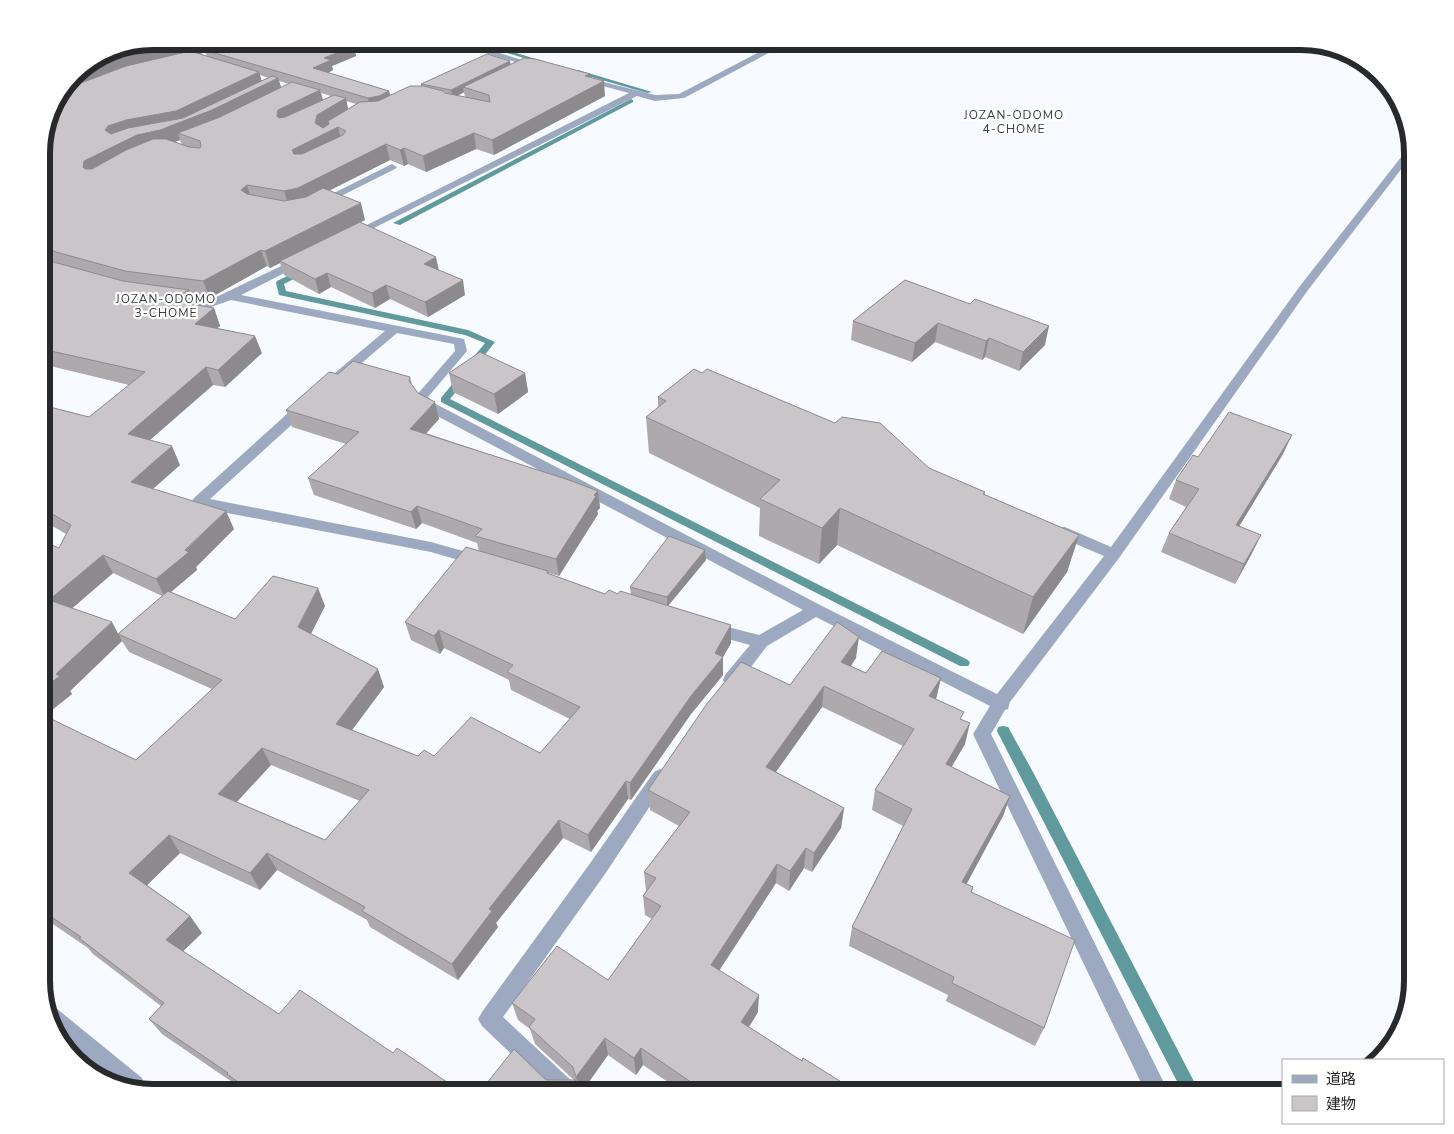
<svg xmlns="http://www.w3.org/2000/svg" width="1454" height="1134" font-family="'Nunito Sans','Noto Sans JP',sans-serif">
	<style>
		.lines { fill: none; stroke-linecap: round; stroke-linejoin: round }
		.stream { fill: #609a9c; fill-rule: evenodd }
		.street { fill: #9ca9c0; fill-rule: evenodd }
		.wall { fill: #ada9ad; fill-rule: evenodd }
		.shaded-wall { fill: #8d8a8d }
		.building { fill: #c9c5c9; stroke: #8d8a8d; fill-rule: evenodd }
		.labels { text-anchor: middle; dominant-baseline: central; stroke-width: 4.5; stroke-linejoin: round; paint-order: stroke }
		.far-neighbourhood-label { font-size: 12px; letter-spacing: 1px; fill: #383b3e; stroke: #fff }
		.rim { fill: none; stroke: #27292a; stroke-width: 6 }
	</style>
	<rect width="100%" height="100%" fill="#f7fafe"/>
	<g class="lines">
		<path class="stream" d="M 467,41 L 477,41 L 549,63 L 544,64 Z
			M 574,70 L 578,70 L 652,92 L 647,93 L 574,72 Z
			M 631,99 L 633,100 L 633,102 L 400,225 L 393,223 Z
			M 302,269 L 305,269 L 305,273 L 284,284 L 286,291 L 468,330 L 495,342 L 476,366 L 473,367 L 468,364 L 485,343 L 465,335 L 279,295 L 276,283 L 277,281 Z
			M 462,375 L 467,378 L 450,399 L 968,660 L 970,663 L 968,666 L 960,666 L 441,402 L 441,398 L 459,376 Z
			M 1003,726 L 1008,727 L 1033,772 L 1200,1093 L 1183,1093 L 997,731 L 998,727 Z"/>
		<path class="street" d="M 446,41 L 460,41 L 542,66 L 535,68 Z
			M 780,41 L 791,41 L 684,98 L 655,101 L 637,96 L 356,237 L 352,238 L 347,235 L 629,93 L 584,81 L 584,77 L 655,95 L 679,94 Z
			M 1411,146 L 1413,154 L 1308,290 L 1119,558 L 1010,702 L 1008,709 L 1005,710 L 991,734 L 1169,1093 L 1146,1093 L 973,734 L 990,706 L 816,617 L 767,646 L 737,685 L 731,686 L 725,685 L 723,680 L 725,675 L 750,645 L 706,633 L 704,629 L 706,625 L 712,623 L 759,635 L 803,610 L 424,409 L 415,397 L 455,351 L 454,344 L 397,333 L 344,378 L 340,379 L 334,375 L 336,372 L 385,331 L 231,300 L 211,307 L 173,302 L 167,299 L 173,296 L 210,300 L 296,259 L 304,259 L 305,261 L 304,263 L 241,295 L 464,339 L 467,351 L 428,397 L 434,403 L 822,606 L 997,694 L 1104,556 L 1055,535 L 1053,531 L 1055,527 L 1065,527 L 1111,547 L 1300,286 L 1409,147 Z
			M 392,164 L 397,167 L 395,169 L 323,205 L 315,205 L 314,203 Z
			M 304,402 L 309,403 L 310,406 L 309,409 L 210,499 L 431,542 L 484,557 L 486,561 L 484,565 L 479,566 L 431,552 L 222,512 L 194,504 L 192,501 L 194,498 L 299,403 Z
			M 660,769 L 666,772 L 669,777 L 666,782 L 605,874 L 503,1017 L 576,1085 L 579,1093 L 552,1093 L 482,1026 L 478,1019 L 482,1012 L 591,862 L 654,772 Z
			M 49,1005 L 56,1008 L 142,1078 L 145,1086 L 144,1089 L 104,1076 L 69,1048 L 53,1030 L 46,1006 Z"/>
	</g>
	<path class="wall" d="M 153,41 L 367,41 L 354,47 L 356,56 L 332,66 L 333,70 L 328,73 L 390,95 L 421,86 L 421,84 L 511,64 L 590,78 L 605,96 L 494,155 L 476,149 L 426,172 L 408,164 L 404,166 L 390,160 L 329,191 L 365,220 L 360,222 L 438,270 L 465,295 L 428,317 L 390,299 L 375,308 L 331,287 L 319,294 L 284,275 L 280,263 L 270,268 L 267,266 L 210,298 L 191,296 L 194,305 L 214,308 L 220,326 L 217,328 L 262,353 L 225,387 L 213,385 L 150,440 L 180,465 L 153,489 L 234,529 L 196,567 L 197,570 L 171,592 L 235,619 L 325,606 L 311,634 L 384,687 L 352,730 L 418,756 L 540,753 L 570,719 L 511,690 L 509,680 L 444,648 L 440,654 L 411,640 L 405,622 L 479,551 L 477,543 L 422,523 L 416,529 L 314,495 L 308,478 L 346,444 L 292,427 L 286,410 L 338,374 L 410,377 L 412,385 L 418,393 L 435,402 L 439,419 L 426,433 L 598,491 L 600,508 L 597,511 L 598,514 L 559,576 L 549,573 L 549,574 L 605,594 L 618,594 L 631,595 L 630,587 L 706,560 L 668,606 L 731,643 L 723,657 L 723,675 L 691,714 L 631,800 L 628,799 L 591,852 L 563,838 L 496,923 L 498,927 L 458,980 L 370,927 L 367,920 L 277,870 L 260,890 L 180,853 L 147,885 L 190,916 L 202,933 L 183,951 L 279,1014 L 393,1053 L 463,1093 L 245,1093 L 239,1088 L 235,1084 L 162,1034 L 149,1019 L 161,1006 L 93,954 L 88,948 L 41,916 L 42,541 L 59,548 L 66,534 L 42,520 L 42,405 L 89,417 L 129,385 L 42,364 L 42,146 ZM 179,48 L 187,51 L 181,53 ZM 205,52 L 207,56 L 200,54 ZM 260,75 L 269,78 L 261,81 ZM 279,81 L 289,84 L 281,87 ZM 464,92 L 465,97 L 458,96 ZM 321,93 L 331,96 L 323,100 ZM 346,101 L 356,104 L 348,109 ZM 180,140 L 182,145 L 174,142 ZM 113,573 L 162,596 L 118,634 L 72,608 ZM 122,641 L 129,652 L 212,689 L 136,760 L 45,716 L 72,694 L 70,691 ZM 271,765 L 360,801 L 325,840 L 237,802 Z
		M 905,280 L 1045,345 L 1019,371 L 985,357 L 982,360 L 935,342 L 912,362 L 851,340 L 853,321 Z
		M 449,373 L 525,373 L 528,392 L 498,414 L 453,392 Z
		M 658,397 L 929,468 L 985,492 L 985,495 L 1079,535 L 1067,572 L 1023,634 L 837,545 L 819,564 L 759,536 L 760,508 L 649,453 L 646,417 L 658,408 Z
		M 1283,454 L 1239,526 L 1261,535 L 1251,555 L 1235,584 L 1161,552 L 1169,533 L 1186,507 L 1169,499 L 1176,480 L 1198,457 Z
		M 856,658 L 851,666 L 866,673 L 941,678 L 936,699 L 962,720 L 965,744 L 951,767 L 1010,796 L 1003,816 L 966,884 L 973,887 L 972,892 L 1044,1028 L 1035,1046 L 946,1001 L 948,995 L 849,946 L 852,927 L 903,826 L 872,810 L 875,790 L 903,746 L 822,707 L 776,772 L 844,808 L 841,828 L 812,872 L 804,868 L 789,891 L 776,883 L 719,971 L 758,1012 L 749,1027 L 802,1061 L 859,1093 L 684,1093 L 643,1065 L 636,1075 L 608,1055 L 581,1093 L 580,1093 L 578,1085 L 580,1093 L 546,1080 L 574,1080 L 535,1044 L 530,1029 L 518,1020 L 512,1003 L 608,980 L 652,919 L 645,915 L 643,896 L 646,891 L 644,872 L 679,826 L 650,810 L 648,790 L 790,685 Z"/>
	<path class="shaded-wall" d="M 192,41 L 235,41 L 205,50 L 205,52 L 197,55 Z
		M 342,41 L 367,41 L 354,47 L 356,56 L 332,66 L 333,70 L 315,79 L 313,68 L 324,58 L 340,42 Z
		M 178,44 L 183,59 L 56,100 L 74,76 L 119,59 Z
		M 510,61 L 512,69 L 463,87 L 464,92 L 453,98 L 451,90 Z
		M 259,72 L 263,85 L 278,78 L 283,93 L 178,133 L 180,140 L 91,177 L 83,167 L 84,161 L 114,141 L 105,130 L 108,126 Z
		M 590,74 L 591,88 L 604,81 L 605,96 L 494,155 L 492,140 Z
		M 320,90 L 324,105 L 282,125 L 277,116 L 278,110 Z
		M 389,91 L 392,101 L 370,108 L 368,98 Z
		M 346,98 L 349,114 L 338,127 L 342,142 L 296,166 L 292,150 L 315,123 L 317,115 Z
		M 474,133 L 476,149 L 426,172 L 423,156 Z
		M 386,144 L 390,160 L 302,204 L 289,207 L 284,191 Z
		M 404,148 L 408,164 L 404,166 L 400,150 Z
		M 247,185 L 252,201 L 241,190 Z
		M 361,203 L 365,220 L 282,262 L 280,261 L 280,263 L 270,268 L 265,251 Z
		M 261,250 L 267,266 L 210,298 L 203,281 Z
		M 436,257 L 439,271 L 424,264 Z
		M 327,273 L 331,287 L 319,294 L 315,279 Z
		M 463,280 L 465,295 L 428,317 L 425,302 Z
		M 386,285 L 390,299 L 375,308 L 372,293 Z
		M 189,290 L 195,307 L 170,300 Z
		M 214,308 L 220,326 L 202,341 L 195,324 Z
		M 938,323 L 935,342 L 912,362 L 915,343 Z
		M 1049,326 L 1045,345 L 1019,371 L 1023,352 Z
		M 255,336 L 262,353 L 225,387 L 218,370 Z
		M 989,338 L 985,357 L 982,360 L 986,341 Z
		M 206,367 L 213,385 L 136,452 L 128,434 Z
		M 525,373 L 528,392 L 498,414 L 494,394 Z
		M 435,402 L 439,419 L 415,446 L 410,429 Z
		M 1292,435 L 1283,454 L 1228,545 L 1236,525 Z
		M 172,446 L 180,465 L 140,500 L 131,482 Z
		M 598,491 L 600,508 L 597,511 L 598,514 L 559,576 L 556,559 L 594,495 Z
		M 417,506 L 422,523 L 416,529 L 411,512 Z
		M 840,508 L 837,545 L 819,564 L 822,528 Z
		M 226,511 L 234,529 L 196,567 L 197,570 L 165,597 L 156,579 Z
		M 1079,535 L 1067,572 L 1023,634 L 1033,597 Z
		M 1261,535 L 1251,555 L 1235,584 L 1244,564 Z
		M 705,550 L 706,560 L 667,607 L 667,597 Z
		M 103,555 L 113,573 L 61,618 L 49,600 Z
		M 318,588 L 325,606 L 305,645 L 298,627 Z
		M 112,622 L 122,641 L 70,691 L 72,694 L 41,718 L 41,690 L 56,674 Z
		M 731,625 L 731,643 L 723,657 L 723,675 L 691,714 L 631,800 L 630,783 L 715,653 Z
		M 439,630 L 444,648 L 440,654 L 434,636 Z
		M 859,637 L 856,658 L 839,683 L 841,662 Z
		M 378,669 L 384,687 L 344,741 L 336,724 Z
		M 941,678 L 936,699 L 925,717 L 929,696 Z
		M 824,686 L 822,707 L 765,787 L 766,767 Z
		M 970,723 L 965,744 L 941,785 L 946,764 Z
		M 262,748 L 271,765 L 228,811 L 218,794 Z
		M 626,781 L 628,799 L 591,852 L 588,835 Z
		M 1010,796 L 1003,816 L 957,902 L 962,882 Z
		M 844,808 L 841,828 L 812,872 L 814,853 Z
		M 559,820 L 563,838 L 496,923 L 498,927 L 458,980 L 452,964 L 489,909 Z
		M 169,835 L 180,853 L 142,890 L 129,873 Z
		M 806,848 L 804,868 L 789,891 L 790,871 Z
		M 267,853 L 277,870 L 260,890 L 250,873 Z
		M 777,864 L 776,883 L 711,983 L 711,965 Z
		M 190,916 L 202,933 L 178,956 L 166,940 Z
		M 759,995 L 758,1012 L 741,1040 L 741,1022 Z
		M 605,1038 L 608,1055 L 581,1093 L 580,1093 L 576,1077 Z
		M 641,1048 L 643,1065 L 636,1075 L 634,1058 Z
		M 576,1080 L 580,1093 L 567,1093 Z
		M 282,1083 L 290,1093 L 274,1093 Z"/>
	<path class="building" d="M 153,41 L 169,41 L 178,44 L 119,59 L 74,76 L 79,69 L 111,50 Z
		M 228,41 L 342,41 L 340,42 L 354,46 L 324,58 L 331,60 L 313,68 L 389,91 L 379,96 L 368,98 L 205,50 Z
		M 190,51 L 259,72 L 176,111 L 126,120 L 108,126 L 105,130 L 111,134 L 128,128 L 183,118 L 272,76 L 278,78 L 212,110 L 160,130 L 137,135 L 84,161 L 83,167 L 85,169 L 92,169 L 126,150 L 153,139 L 166,139 L 189,147 L 200,148 L 201,146 L 200,141 L 178,133 L 220,117 L 292,82 L 320,90 L 278,110 L 277,116 L 279,118 L 285,117 L 334,95 L 346,98 L 317,115 L 315,123 L 323,128 L 329,124 L 328,121 L 360,102 L 378,101 L 410,86 L 424,86 L 443,91 L 445,93 L 490,102 L 489,95 L 463,87 L 524,58 L 535,59 L 590,74 L 585,76 L 604,81 L 492,140 L 474,133 L 423,156 L 404,148 L 400,150 L 386,144 L 298,188 L 284,191 L 247,185 L 241,190 L 247,194 L 284,201 L 306,197 L 323,188 L 361,203 L 265,251 L 261,250 L 203,281 L 125,271 L 56,252 L 42,246 L 42,146 L 53,104 L 65,89 L 126,66 ZM 338,127 L 346,131 L 343,135 L 302,154 L 294,154 L 292,150 Z
		M 487,54 L 510,61 L 451,90 L 421,84 Z
		M 360,222 L 436,257 L 424,264 L 463,280 L 425,302 L 386,285 L 372,293 L 327,273 L 315,279 L 280,261 Z
		M 42,257 L 46,260 L 123,281 L 189,290 L 170,300 L 214,308 L 195,324 L 255,336 L 218,370 L 206,367 L 128,434 L 172,446 L 131,482 L 226,511 L 185,550 L 189,552 L 156,579 L 103,555 L 49,600 L 112,622 L 56,674 L 60,676 L 41,690 L 42,541 L 59,548 L 71,525 L 42,508 L 42,405 L 89,417 L 145,372 L 42,349 Z
		M 905,280 L 970,304 L 975,299 L 1049,326 L 1023,352 L 989,338 L 986,341 L 938,323 L 915,343 L 853,321 Z
		M 480,352 L 525,373 L 494,394 L 449,373 Z
		M 353,361 L 410,377 L 409,381 L 418,393 L 435,402 L 410,429 L 569,480 L 598,491 L 594,495 L 596,496 L 556,559 L 475,536 L 482,529 L 417,506 L 411,512 L 308,478 L 359,432 L 286,410 L 329,372 L 338,374 Z
		M 694,369 L 702,373 L 707,369 L 835,423 L 842,417 L 880,423 L 929,468 L 985,492 L 983,494 L 1079,535 L 1033,597 L 840,508 L 822,528 L 760,499 L 780,480 L 646,417 L 666,401 L 658,397 Z
		M 1229,412 L 1292,435 L 1236,525 L 1261,535 L 1244,564 L 1169,533 L 1199,489 L 1176,480 L 1193,455 L 1198,457 Z
		M 669,536 L 705,550 L 667,597 L 630,587 Z
		M 466,547 L 548,571 L 547,573 L 605,594 L 609,590 L 618,594 L 620,591 L 731,625 L 715,653 L 723,657 L 691,696 L 630,783 L 626,781 L 588,835 L 559,820 L 489,909 L 492,911 L 452,964 L 362,911 L 365,907 L 267,853 L 250,873 L 169,835 L 129,873 L 190,916 L 166,940 L 279,1014 L 300,990 L 393,1053 L 397,1048 L 463,1093 L 296,1093 L 282,1083 L 274,1093 L 253,1093 L 227,1074 L 228,1073 L 149,1019 L 164,1003 L 79,938 L 81,937 L 41,910 L 41,714 L 136,760 L 222,680 L 118,634 L 168,591 L 235,619 L 273,576 L 318,588 L 298,627 L 378,669 L 336,724 L 418,756 L 424,750 L 434,756 L 471,717 L 540,753 L 580,707 L 507,672 L 513,665 L 439,630 L 434,636 L 405,622 ZM 262,748 L 369,790 L 325,840 L 218,794 Z
		M 837,622 L 859,637 L 841,662 L 866,673 L 882,651 L 941,678 L 929,696 L 964,712 L 960,719 L 970,723 L 946,764 L 1010,796 L 962,882 L 973,887 L 971,892 L 1075,940 L 1044,1028 L 952,983 L 954,977 L 852,927 L 912,809 L 875,790 L 914,729 L 824,686 L 766,767 L 844,808 L 814,853 L 806,848 L 790,871 L 777,864 L 711,965 L 759,995 L 741,1022 L 802,1061 L 803,1058 L 859,1093 L 707,1093 L 641,1048 L 634,1058 L 605,1038 L 576,1077 L 573,1067 L 529,1027 L 535,1019 L 512,1003 L 557,946 L 608,980 L 661,906 L 643,896 L 656,878 L 644,872 L 690,812 L 648,790 L 706,705 L 741,662 L 790,685 Z
		M 514,1049 L 546,1080 L 576,1080 L 567,1093 L 479,1093 Z
		M 982,1082 L 1001,1093 L 977,1093 Z"/>
	<g class="labels">
		<g class="far-neighbourhood-label">
			<text x="1014" y="115">JOZAN-ODOMO<tspan x="1014" dy="14">4-CHOME</tspan></text>
			<text x="166" y="299">JOZAN-ODOMO<tspan x="166" dy="14">3-CHOME</tspan></text>
		</g>
	</g>
	<path d="M0 0H1454V1134H0ZM153 50H1301A103 103 0 0 1 1404 153V981A103 103 0 0 1 1301 1084H153A103 103 0 0 1 50 981V153A103 103 0 0 1 153 50Z" fill="#fff" fill-rule="evenodd"/>
	<path class="rim" d="M153 50H1301A103 103 0 0 1 1404 153V981A103 103 0 0 1 1301 1084H153A103 103 0 0 1 50 981V153A103 103 0 0 1 153 50Z"/>
	<rect x="1282" y="1059" width="162" height="65" fill="#ffffff" stroke="#a9a9aa"/>
	<rect x="1292" y="1075" width="25" height="8" fill="#9ca9c0" stroke="#a9a9aa"/>
	<text x="1326" y="1084" font-size="15" fill="#27292a">道路</text>
	<rect x="1292" y="1096" width="25" height="15" fill="#c9c5c9" stroke="#a9a9aa"/>
	<text x="1326" y="1109" font-size="15" fill="#27292a">建物</text>
</svg>
